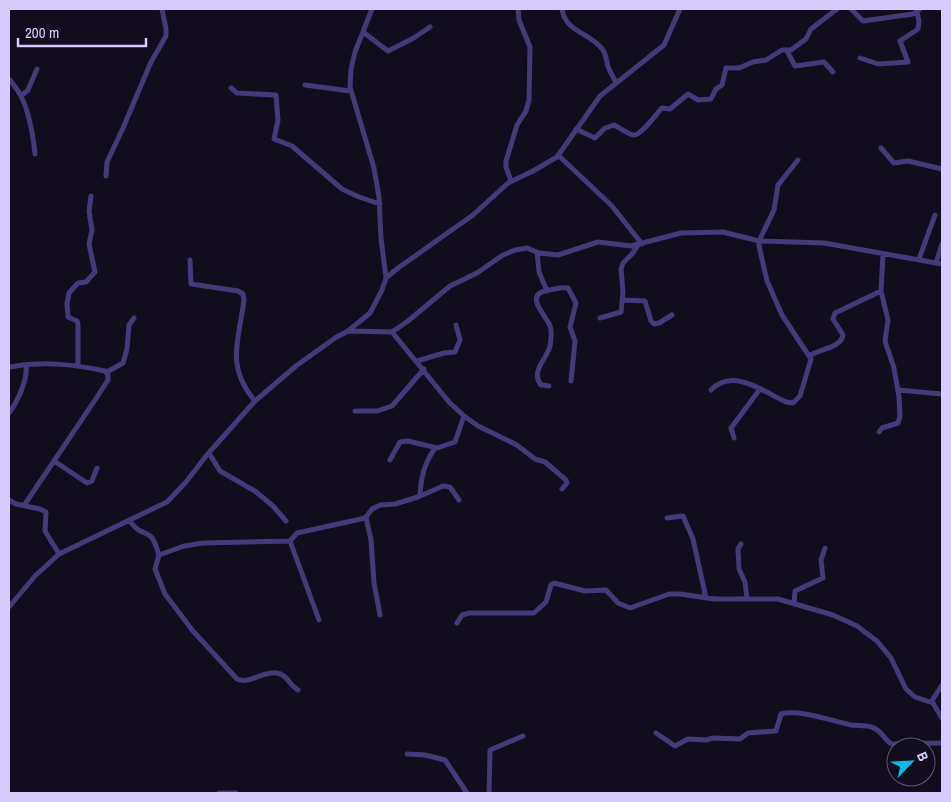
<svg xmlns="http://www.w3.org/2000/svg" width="951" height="802" font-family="'Archivo Narrow',sans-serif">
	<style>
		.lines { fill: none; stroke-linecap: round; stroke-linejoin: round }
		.minor { stroke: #433a79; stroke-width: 5 }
	</style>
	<rect width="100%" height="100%" fill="#110d1d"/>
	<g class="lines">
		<path class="minor" d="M 562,9 C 565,32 591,33 603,50 C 607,56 606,63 609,69 C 611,74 614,78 616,83
			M 851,9 L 863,21 L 913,14 L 920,9
			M 363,32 L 388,51 L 412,39 L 430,27
			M 787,51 L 795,66 L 824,62 L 833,72
			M 860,58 L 878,64 L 908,62 L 900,41 L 918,29 L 919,21 L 917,12
			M 9,79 C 13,84 18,90 21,96 C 30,114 33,135 35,154
			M 305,85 L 350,91
			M 231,88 L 237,93 L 276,95 L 278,120 L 274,139 L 292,146 L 342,189 L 359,197 L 380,204
			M 21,96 L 28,90 L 37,69
			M 576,129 L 595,138 L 605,128 L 614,125 C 620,128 626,133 633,135 C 640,137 656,114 662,108 L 670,109 L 688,94 L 698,100 L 711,99 L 716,89 L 722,85 L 726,68 L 739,68 L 753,62 L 766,60 L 782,50 L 791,50 L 806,39 L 811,29 L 837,9
			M 881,148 L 894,163 L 908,161 L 942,169
			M 558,155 L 612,206 L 642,244
			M 106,176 L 107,162 L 123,128 L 151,62 L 166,36 L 166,29 L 162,9
			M 511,181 L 506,167 L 506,161 L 517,125 L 526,111 L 529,100 L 530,47 L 519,20 L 518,9
			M 537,252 L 539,272 L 547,291
			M 919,259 L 935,215
			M 190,260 L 191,284 L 238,291 L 243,294 L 244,300 C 239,340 225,366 255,401
			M 936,263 L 942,244
			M 386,278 L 398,268 L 473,215 L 508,183 L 533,171 L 557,157 L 600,96 L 664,45 L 680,9
			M 623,300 L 645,301 L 651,321 L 654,324 L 659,323 L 672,315
			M 600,318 L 621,312 L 623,292 L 621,269 L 623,263 L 632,254 L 638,245
			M 348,331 L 370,313 L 382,290 L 386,278 L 381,238 L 379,197 L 374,168 L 350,87 L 351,69 L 355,52 L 372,9
			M 392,332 L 449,402 L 464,416 L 478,426 L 517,445 L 535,459 L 545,462 L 566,480 L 567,483 L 562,489
			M 809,356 C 819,349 841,348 843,335 L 833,319 L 835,313 L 881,291
			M 417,361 L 444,353 L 455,352 L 460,340 L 456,325
			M 78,365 L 78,324 L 77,321 L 68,317 L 67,304 L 69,293 L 78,283 L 86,282 L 95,272 L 89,244 L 92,230 L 89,211 L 91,196
			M 9,367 C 42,361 72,364 105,371 L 108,375 L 108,380 L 97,397 L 25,504
			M 107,372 L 123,363 L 127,349 L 129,325 L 134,318
			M 549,386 L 541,385 C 530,371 547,359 550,346 C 551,340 552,331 550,326 C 546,315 522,294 549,290 C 555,289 562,287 568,288 L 576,303 L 570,327 L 575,341 L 571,381
			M 711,390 C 733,367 764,392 786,402 L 793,403 L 800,396 L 811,359 L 782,315 L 767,281 L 759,246 L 759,241 L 774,210 L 778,185 L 798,160
			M 898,390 L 942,394
			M 355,411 L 377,411 L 392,406 L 424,369
			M 9,413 C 18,401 28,379 26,365
			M 879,432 L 882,428 L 898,423 L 900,416 L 899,397 L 894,368 L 885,341 L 888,320 L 881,291 L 883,254
			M 734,438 L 731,428 L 760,389
			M 209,453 L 220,471 L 255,491 L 273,506 L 286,521
			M 390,460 L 400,442 L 408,441 L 437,448 L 455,442 L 464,416
			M 54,461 L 87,483 L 92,481 L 97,468
			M 420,496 C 421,477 424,464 435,448
			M 9,500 L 16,504 L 40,509 L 46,512 L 45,531 L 59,554
			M 366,517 L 371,540 L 374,583 L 380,615
			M 667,518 L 683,516 L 693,539 L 706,598
			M 130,521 C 139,534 141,529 150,536 C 155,539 157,550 159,555 L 155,569 L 165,594 L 193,631 L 237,679 C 249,685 264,670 277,673 C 287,674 290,686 298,690
			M 290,541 L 297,533 L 361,519 L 366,517 L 372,509 L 380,505 L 395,504 L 418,497 L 443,486 L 450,487 L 459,500
			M 741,544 L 738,549 L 739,569 L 745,582 L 747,599
			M 159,555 L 184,546 L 203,543 L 290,541 L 319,620
			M 794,603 L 795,591 L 823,578 L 821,560 L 825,548
			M 9,607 L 35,576 L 59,554 L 167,502 L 186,482 L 206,456 L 255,401 L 296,366 L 335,338 L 348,331 L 392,332 L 408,321 L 450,286 L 477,273 L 503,255 L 515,250 L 527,248 L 539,253 L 558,255 L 598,242 L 631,246 L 681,233 L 723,232 L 759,241 L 824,243 L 942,264
			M 457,623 L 462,615 L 469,613 L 534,613 L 546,602 L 551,585 L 554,583 L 585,591 L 606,590 L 618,603 L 630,608 L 669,594 L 680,594 L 715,599 L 778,599 L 833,615 L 857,626 L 877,641 L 891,658 L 906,689 L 915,697 L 933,703 L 942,718
			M 931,702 L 942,685
			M 656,733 L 675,746 L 688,739 L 706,740 L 713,738 L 740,739 L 748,733 L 776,731 L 781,714 C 800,709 832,721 851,725 C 858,726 865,725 871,727 C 883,730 883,740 892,744 L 942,743
			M 407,754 L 425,755 L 445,760 L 467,793
			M 219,793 L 236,793
			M 489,793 L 490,750 L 523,736"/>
	</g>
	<rect width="951" height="802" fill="none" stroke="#d6cbfc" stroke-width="20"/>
	<g transform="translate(911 762) rotate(65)"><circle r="24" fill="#110d1d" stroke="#605976"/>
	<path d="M0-4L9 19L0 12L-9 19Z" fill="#0cbae7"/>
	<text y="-8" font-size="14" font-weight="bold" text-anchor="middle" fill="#d6cbfc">B</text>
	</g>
	<path d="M18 38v8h128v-8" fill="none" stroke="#d6cbfc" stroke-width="2.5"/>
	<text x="25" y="38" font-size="15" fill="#d6cbfc" stroke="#110d1d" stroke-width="4" paint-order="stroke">200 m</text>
</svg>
